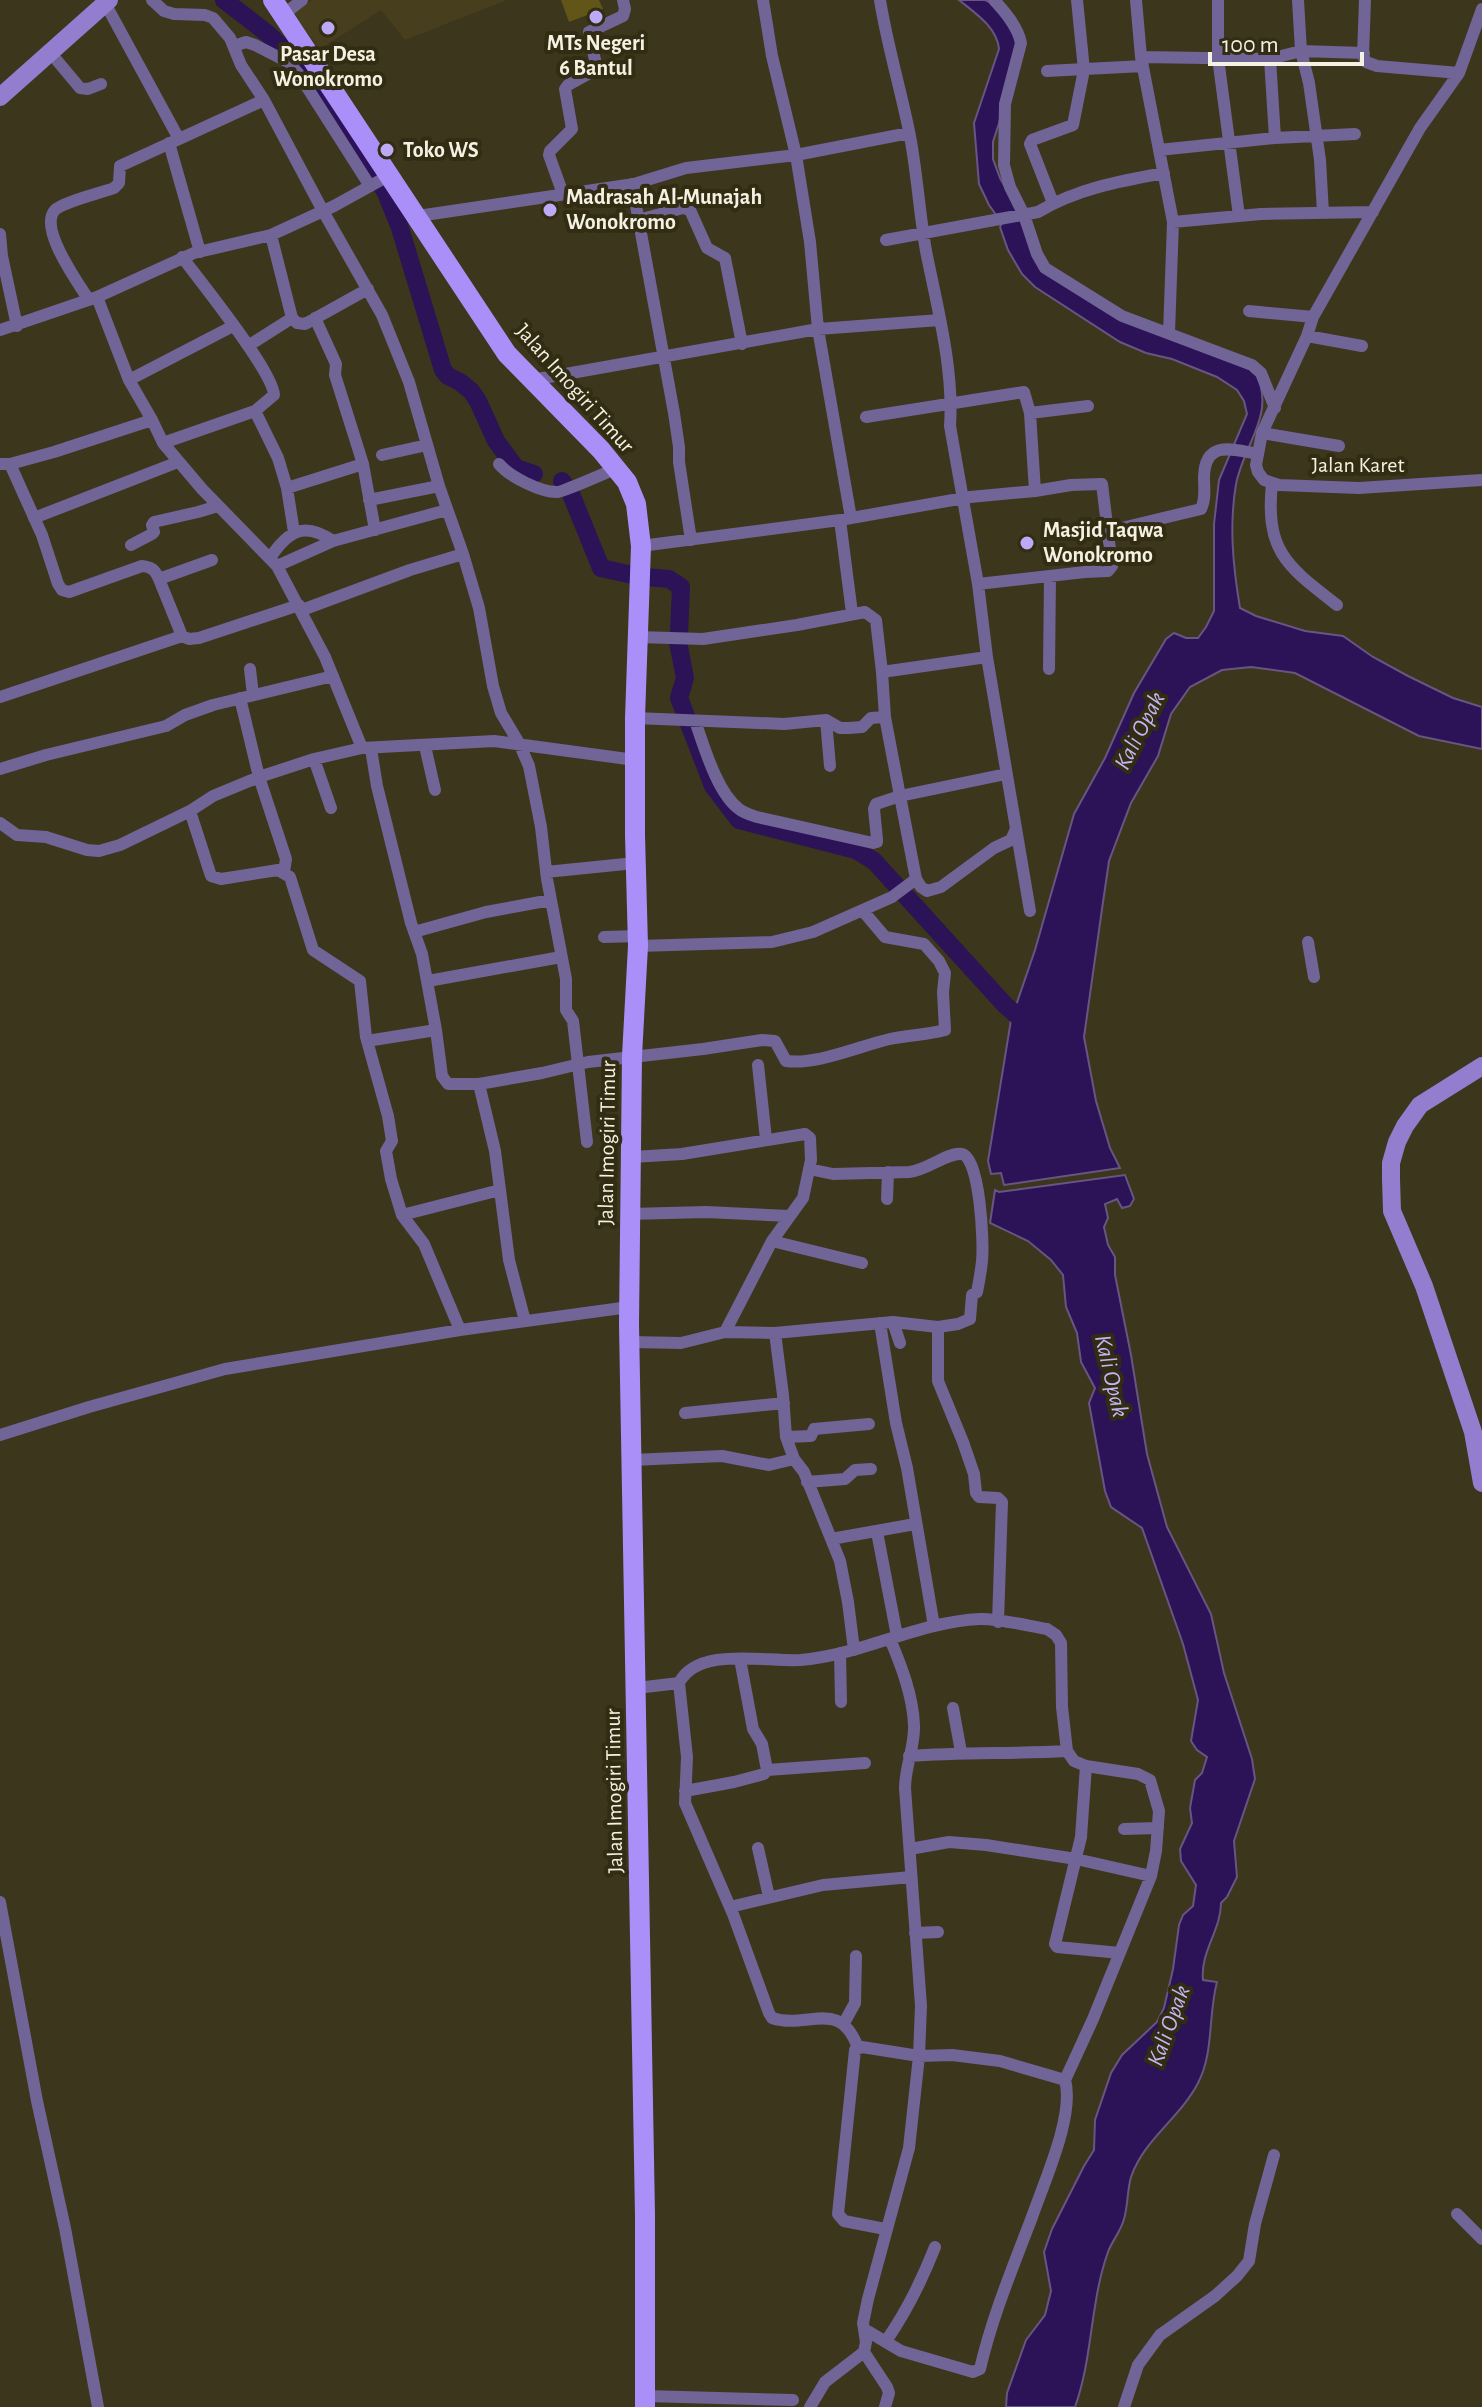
<svg xmlns="http://www.w3.org/2000/svg" width="1482" height="2407" font-family="'Alegreya Sans',sans-serif">
	<style>
		.built { fill: #463e1c }
		.grass { fill: #615518 }
		.water { fill: #2c1257; stroke: #685581; stroke-width: 2 }
		.lines { fill: none; stroke-linecap: round; stroke-linejoin: round }
		.river { stroke: #2c1257; stroke-width: 18 }
		.street { stroke: #716497; stroke-width: 12 }
		.secondary { stroke: #927dce; stroke-width: 18 }
		.primary { stroke: #ab8ff8; stroke-width: 20 }
		.poi-dot { fill: #bcaaf6; stroke: #312c12; stroke-width: 3 }
		.labels { text-anchor: middle; dominant-baseline: central; stroke-width: 8; stroke-linejoin: round; paint-order: stroke }
		.poi-label { font-size: 22px; font-weight: bold; fill: #f5f1e2; stroke: #312c12; text-anchor: start }
		.street-label { font-size: 22px; fill: #f5f1e2; stroke: #312c12 }
		.water-label { font-size: 24px; font-style: italic; fill: #c4b6f4; stroke: #312c12 }
	</style>
	<rect width="100%" height="100%" fill="#3c361c"/>
	<path class="built" d="M 312,0 L 507,0 L 405,40 L 381,10 L 320,49 L 293,14 Z"/>
	<path class="grass" d="M 561,0 L 599,0 L 603,9 L 569,22 Z"/>
	<path class="water" d="M 959,0 C 966,0 978,0 985,0 C 1000,5 1010,29 1017,41 L 999,123 L 993,142 L 993,159 L 1000,178 L 1047,264 L 1119,319 L 1255,371 C 1277,414 1244,443 1236,484 C 1229,526 1233,566 1240,608 L 1256,616 L 1305,631 L 1343,636 L 1373,657 L 1408,676 L 1453,698 L 1482,707 L 1482,749 L 1419,736 L 1295,673 L 1251,667 L 1222,670 L 1190,687 L 1171,714 L 1158,756 L 1131,803 L 1109,861 L 1102,909 L 1084,1037 L 1096,1101 L 1110,1148 L 1120,1168 L 1004,1185 L 1001,1173 L 991,1174 L 988,1161 L 1011,1020 L 1035,950 L 1074,814 L 1105,758 L 1134,693 L 1166,639 L 1174,633 L 1186,638 L 1198,638 L 1206,627 L 1214,611 L 1214,524 L 1219,480 L 1247,414 L 1244,401 L 1237,390 L 1217,377 L 1172,359 L 1146,353 L 1120,342 L 1035,287 L 1022,274 L 1008,250 L 1000,227 L 1002,223 L 989,205 L 979,184 L 974,123 L 999,49 C 997,27 975,13 959,0 Z
		M 1125,1175 L 1134,1199 L 1130,1206 L 1122,1208 L 1117,1199 L 1105,1204 L 1108,1218 L 1104,1227 L 1108,1245 L 1115,1257 L 1115,1275 L 1131,1355 L 1147,1454 L 1167,1527 L 1211,1614 L 1224,1673 L 1252,1759 L 1255,1779 L 1234,1841 L 1237,1877 L 1227,1897 L 1221,1903 C 1221,1930 1200,1952 1203,1980 L 1217,1982 C 1208,2015 1214,2053 1198,2083 C 1180,2118 1144,2139 1131,2177 C 1127,2191 1128,2206 1124,2219 C 1121,2231 1112,2241 1108,2252 C 1090,2302 1093,2357 1075,2407 L 1006,2407 L 1007,2393 L 1026,2340 L 1045,2315 L 1051,2291 L 1044,2252 L 1052,2229 L 1084,2166 L 1094,2150 L 1095,2120 L 1111,2073 L 1122,2055 L 1157,2022 L 1164,2008 L 1173,1969 L 1179,1925 L 1183,1915 L 1193,1906 L 1196,1885 L 1181,1861 L 1180,1849 L 1192,1823 L 1190,1808 L 1195,1780 L 1202,1773 L 1207,1757 L 1197,1750 L 1191,1741 L 1198,1700 L 1183,1644 L 1142,1528 L 1111,1507 L 1105,1491 L 1089,1403 L 1095,1388 L 1081,1362 L 1077,1333 L 1066,1307 L 1063,1275 L 1051,1260 L 1028,1241 L 990,1223 L 995,1190 L 999,1192 Z"/>
	<g class="lines">
		<path class="river" d="M 224,0 L 268,34 L 305,69 L 375,174 L 386,193 L 400,228 L 443,370 L 448,376 L 460,382 L 471,391 L 478,401 L 496,441 L 516,468 L 534,474
			M 562,481 L 571,494 L 601,568 L 633,575
			M 646,577 L 669,579 L 681,587 L 679,634
			M 678,642 L 685,678 L 679,698 L 713,786 L 739,820 L 856,850 L 874,861 L 1005,1005 L 1032,1028"/>
		<path class="street" d="M 152,0 L 164,11 L 174,14 L 205,15 L 213,18 L 230,38 L 241,65 L 264,100 L 323,211 L 382,315 L 409,382 L 439,486 L 463,554 L 479,608 L 493,686 L 501,713 L 519,743 L 529,766 L 541,827 L 547,879 L 566,979 L 566,1010 L 573,1021 L 587,1142
			M 763,0 L 772,56 L 796,155 L 810,242 L 818,329 L 851,518
			M 880,0 C 887,44 900,87 909,131 C 917,170 919,211 926,251 C 937,306 954,369 950,426 L 978,584 L 987,657 L 1030,911
			M 994,0 C 1005,12 1018,27 1021,43 L 1005,104 L 1004,165 L 1010,187 L 1024,215 L 1037,254 L 1045,268 L 1122,316 L 1252,365 L 1261,373 L 1275,408
			M 1136,0 L 1141,57 L 1173,222 L 1169,333
			M 1218,0 L 1218,58 L 1239,216
			M 1298,0 L 1301,51 L 1309,83 L 1320,160 L 1323,213
			M 1365,0 L 1363,56 L 1366,62 L 1377,66 L 1459,73
			M 105,3 L 179,139 L 264,100
			M 1482,9 L 1459,73 L 1420,128 L 1313,317 L 1307,336 L 1262,433 L 1256,465 L 1258,472 L 1264,480 L 1279,485 L 1359,488 L 1482,480
			M 283,15 L 302,0
			M 234,46 L 246,42 L 255,45 L 288,62 L 298,73 L 370,186
			M 49,51 L 80,88 L 88,89 L 101,84
			M 1141,57 L 1270,59 L 1301,51 L 1364,53
			M 1270,59 L 1275,138
			M 1047,71 L 1143,66
			M 169,143 L 200,252
			M 1159,150 L 1275,138 L 1355,134
			M 632,184 L 674,413 L 679,447 L 679,462 L 691,540
			M 563,194 L 549,155 L 550,151 L 572,129 L 565,89 L 568,85 L 597,69 L 589,32 L 623,16 L 625,9 L 623,0
			M 1053,203 L 1030,144 L 1032,140 L 1073,125 L 1084,70 L 1077,0
			M 418,216 L 634,184 L 686,168 L 796,155 L 909,133
			M 638,220 L 683,208 L 690,210 L 707,248 L 725,258 L 742,344
			M 1173,222 L 1261,214 L 1373,212
			M 0,234 L 2,256 L 17,326
			M 271,235 L 292,318
			M 886,240 L 1038,212 C 1076,189 1120,181 1164,173
			M 97,297 L 129,380 L 152,420
			M 89,300 C 78,283 38,228 55,210 C 63,202 101,193 114,188 L 119,183 L 120,166 L 179,139
			M 1249,311 L 1313,317
			M 315,318 L 336,364 L 335,375 L 363,464 L 375,530
			M 0,330 L 97,297 L 194,253 L 271,235 L 334,206 L 390,175
			M 1307,336 L 1362,346
			M 248,346 L 292,318 L 297,323 L 305,324 L 368,289
			M 129,380 L 233,326
			M 532,380 L 818,329 L 940,320
			M 255,411 L 278,458 L 287,488 L 294,532
			M 1030,413 L 1088,406
			M 866,417 L 1024,392 L 1030,413 L 1035,491
			M 1262,433 L 1339,446
			M 163,443 L 255,411 L 274,395 C 273,371 200,281 182,257
			M 382,455 L 427,445
			M 0,464 L 10,464 L 54,452 L 152,420 L 163,443 L 202,489 L 277,566 L 325,657 L 362,748
			M 10,464 L 42,535 L 58,584 L 62,590 L 69,592 L 142,566 C 152,567 155,570 159,579 L 182,636
			M 499,464 C 510,477 540,492 557,492 C 562,492 608,472 617,468
			M 1272,483 C 1265,552 1287,566 1337,605
			M 287,488 L 363,464
			M 369,500 L 439,486
			M 34,518 L 178,462
			M 840,520 L 852,613
			M 1109,531 L 1201,509 C 1206,499 1204,489 1204,477 C 1205,440 1232,449 1258,454
			M 131,545 L 152,534 L 154,532 L 152,525 L 154,522 L 198,512 L 218,506
			M 641,546 L 840,520 L 970,497 L 1035,491 L 1071,485 L 1102,484 L 1112,566 L 1108,571 L 1085,572 L 978,584
			M 270,558 C 288,531 304,521 333,541
			M 277,566 L 333,541 L 447,510
			M 159,579 L 212,560
			M 302,610 L 410,570 L 463,554
			M 638,637 L 703,639 L 797,625 L 865,612 L 876,620 L 882,672 L 987,657
			M 250,669 L 253,695
			M 1049,669 L 1050,577
			M 0,697 L 182,636 L 189,639 L 199,638 L 299,605
			M 240,698 L 259,777 L 286,859 L 284,872
			M 635,718 L 784,724 L 826,720 L 840,728 L 849,728 L 862,727 L 871,718 L 885,717
			M 826,720 L 830,766
			M 695,721 C 704,746 717,793 739,809 C 744,813 751,815 757,817 L 873,843 L 877,842 L 877,839 L 874,809 L 876,804 L 900,796 L 885,717 L 882,672
			M 425,746 L 435,790
			M 371,749 L 377,786 L 411,923 L 422,954 L 436,1030 L 442,1076 L 448,1084 L 479,1084 L 542,1073 L 588,1062 L 703,1049 L 762,1040 L 775,1041 L 786,1061 C 818,1065 859,1046 890,1039 C 908,1035 927,1035 945,1030 L 943,992 L 945,973 L 939,961 L 924,944 L 885,937 L 863,911
			M 314,759 L 331,808
			M 0,769 L 46,755 L 166,726 L 185,715 L 213,705 L 333,676
			M 1006,774 L 900,796 L 916,879 L 921,887 L 927,891 L 941,887 L 994,848 L 1011,840 L 1016,829
			M 190,811 L 211,876 L 221,879 L 278,870 L 290,877 L 313,950 L 360,981 L 366,1037 L 388,1116 L 392,1141 L 386,1151 L 391,1179 L 402,1215 L 424,1244 L 460,1330
			M 0,823 L 17,835 L 46,837 L 87,850 L 99,851 L 120,845 L 190,811 L 213,796 L 259,777 L 314,759 L 362,748 L 494,741 L 635,760
			M 546,872 L 635,863
			M 414,932 L 486,912 L 551,900
			M 604,937 L 638,936
			M 1308,942 L 1314,977
			M 638,946 L 772,942 L 813,932 L 892,897 L 916,879
			M 428,981 L 561,957
			M 367,1041 L 436,1030
			M 758,1065 L 766,1139
			M 479,1084 L 495,1151 L 509,1260 L 525,1321
			M 632,1157 L 682,1154 L 805,1134 L 810,1138 L 811,1160 L 803,1198 L 772,1241 L 725,1332
			M 887,1199 L 888,1172
			M 630,1214 L 706,1212 L 789,1216
			M 402,1215 L 500,1190
			M 772,1241 L 862,1263
			M 893,1322 L 900,1343
			M 880,1323 L 896,1423 L 907,1468 L 934,1626
			M 938,1327 L 938,1381 L 963,1442 L 974,1474 L 976,1493 L 979,1497 L 998,1498 L 1002,1502 L 998,1622
			M 775,1333 L 783,1395 L 786,1437 L 794,1459 L 804,1472 L 840,1561 L 848,1602 L 854,1650
			M 630,1342 L 681,1343 L 725,1332 L 775,1333 L 893,1322 L 938,1327 L 958,1324 L 970,1319 L 972,1295 L 977,1292 C 979,1282 981,1271 982,1261 C 984,1244 980,1157 962,1154 C 947,1152 928,1170 909,1172 L 833,1174 L 809,1169
			M 685,1413 L 784,1403
			M 0,1435 L 89,1407 L 225,1369 L 460,1330 L 629,1307
			M 786,1437 L 811,1436 L 814,1429 L 869,1424
			M 632,1460 L 722,1456 L 769,1465 L 794,1459
			M 807,1482 L 845,1479 L 855,1470 L 871,1469
			M 877,1532 L 897,1636
			M 831,1539 L 915,1524
			M 840,1653 L 841,1702
			M 679,1683 C 698,1646 765,1662 800,1660 C 862,1655 917,1622 980,1619 C 996,1618 1029,1626 1047,1629 L 1056,1635 L 1061,1643 L 1062,1707 L 1067,1751 L 1074,1761 L 1086,1766 L 1081,1837 L 1055,1944 L 1057,1947 L 1120,1953
			M 637,1688 L 679,1683 L 687,1757 L 685,1803 L 733,1914 L 769,2013 L 772,2018 C 808,2030 840,1997 858,2048
			M 953,1708 L 961,1752
			M 909,1756 C 962,1752 1014,1754 1067,1751
			M 767,1770 L 865,1763
			M 685,1791 L 734,1782 L 764,1774 L 767,1770 L 762,1744 L 753,1729 L 740,1659
			M 1124,1829 L 1158,1828
			M 758,1848 L 769,1897
			M 910,1849 L 949,1842 L 986,1845 L 1076,1859 L 1151,1876
			M 0,1902 L 37,2101 L 65,2228 L 98,2407
			M 730,1907 L 823,1885 L 911,1877
			M 915,1933 L 938,1932
			M 844,2023 L 855,2003 L 856,1956
			M 1065,2080 L 1093,2019 L 1151,1876 L 1156,1851 L 1159,1811 L 1150,1780 L 1138,1774 L 1086,1766
			M 1457,2214 L 1482,2239
			M 864,2329 L 901,2351 L 973,2372 L 980,2369 C 992,2317 1013,2267 1032,2217 C 1044,2182 1075,2115 1065,2080 L 1000,2061 L 952,2055 L 919,2056 L 862,2047 L 855,2050 L 838,2214 L 844,2221 L 885,2229
			M 886,2341 C 907,2311 922,2280 935,2247
			M 864,2352 L 887,2387 L 889,2393 L 885,2407
			M 645,2396 L 793,2400
			M 810,2407 L 825,2382 L 864,2352 L 866,2342 L 863,2323 L 868,2299 L 909,2148 L 919,2056 L 921,2006 L 905,1788 C 905,1767 915,1746 914,1725 C 913,1696 901,1665 890,1639
			M 1124,2407 L 1138,2365 L 1160,2335 L 1215,2296 L 1237,2276 L 1249,2261 L 1255,2224 L 1274,2155"/>
		<path class="secondary" d="M 0,97 L 109,0
			M 1482,1066 L 1420,1105 L 1405,1126 L 1397,1142 L 1391,1163 L 1391,1179 L 1392,1211 L 1424,1286 L 1473,1432 L 1482,1483"/>
		<path class="primary" d="M 273,0 L 507,354 L 601,450 L 627,482 L 636,504 L 641,546 L 635,718 L 635,835 L 638,946 L 632,1056 L 629,1324 L 645,2215 L 645,2407"/>
	</g>
	<g class="poi-dot">
		<circle cx="596" cy="17" r="8"/>
		<circle cx="328" cy="28" r="8"/>
		<circle cx="387" cy="150" r="8"/>
		<circle cx="550" cy="210" r="8"/>
		<circle cx="1027" cy="543" r="8"/>
	</g>
	<g class="labels">
		<g class="poi-label">
			<text x="596" y="43" text-anchor="middle">MTs Negeri<tspan x="596" dy="25">6 Bantul</tspan></text>
			<text x="328" y="54" text-anchor="middle">Pasar Desa<tspan x="328" dy="25">Wonokromo</tspan></text>
			<text x="403" y="150">Toko WS</text>
			<text x="566" y="197">Madrasah Al-Munajah<tspan x="566" dy="25">Wonokromo</tspan></text>
			<text x="1043" y="530">Masjid Taqwa<tspan x="1043" dy="25">Wonokromo</tspan></text>
		</g>
		<g class="street-label">
			<text transform="translate(575 388) rotate(48)">Jalan Imogiri Timur</text>
			<text x="1358" y="465">Jalan Karet</text>
			<text transform="translate(607 1143) rotate(-89)">Jalan Imogiri Timur</text>
			<text transform="translate(614 1791) rotate(-91)">Jalan Imogiri Timur</text>
		</g>
		<g class="water-label">
			<text transform="translate(1140 731) rotate(-63)">Kali Opak</text>
			<text transform="translate(1111 1376) rotate(77)">Kali Opak</text>
			<text transform="translate(1169 2026) rotate(-70)">Kali Opak</text>
		</g>
	</g>
	<path d="M1210 52v12h152v-12" fill="none" stroke="#f5f1e2" stroke-width="4"/>
	<text x="1222" y="52" font-size="24" fill="#f5f1e2" stroke="#312c12" stroke-width="6" paint-order="stroke">100 m</text>
</svg>
